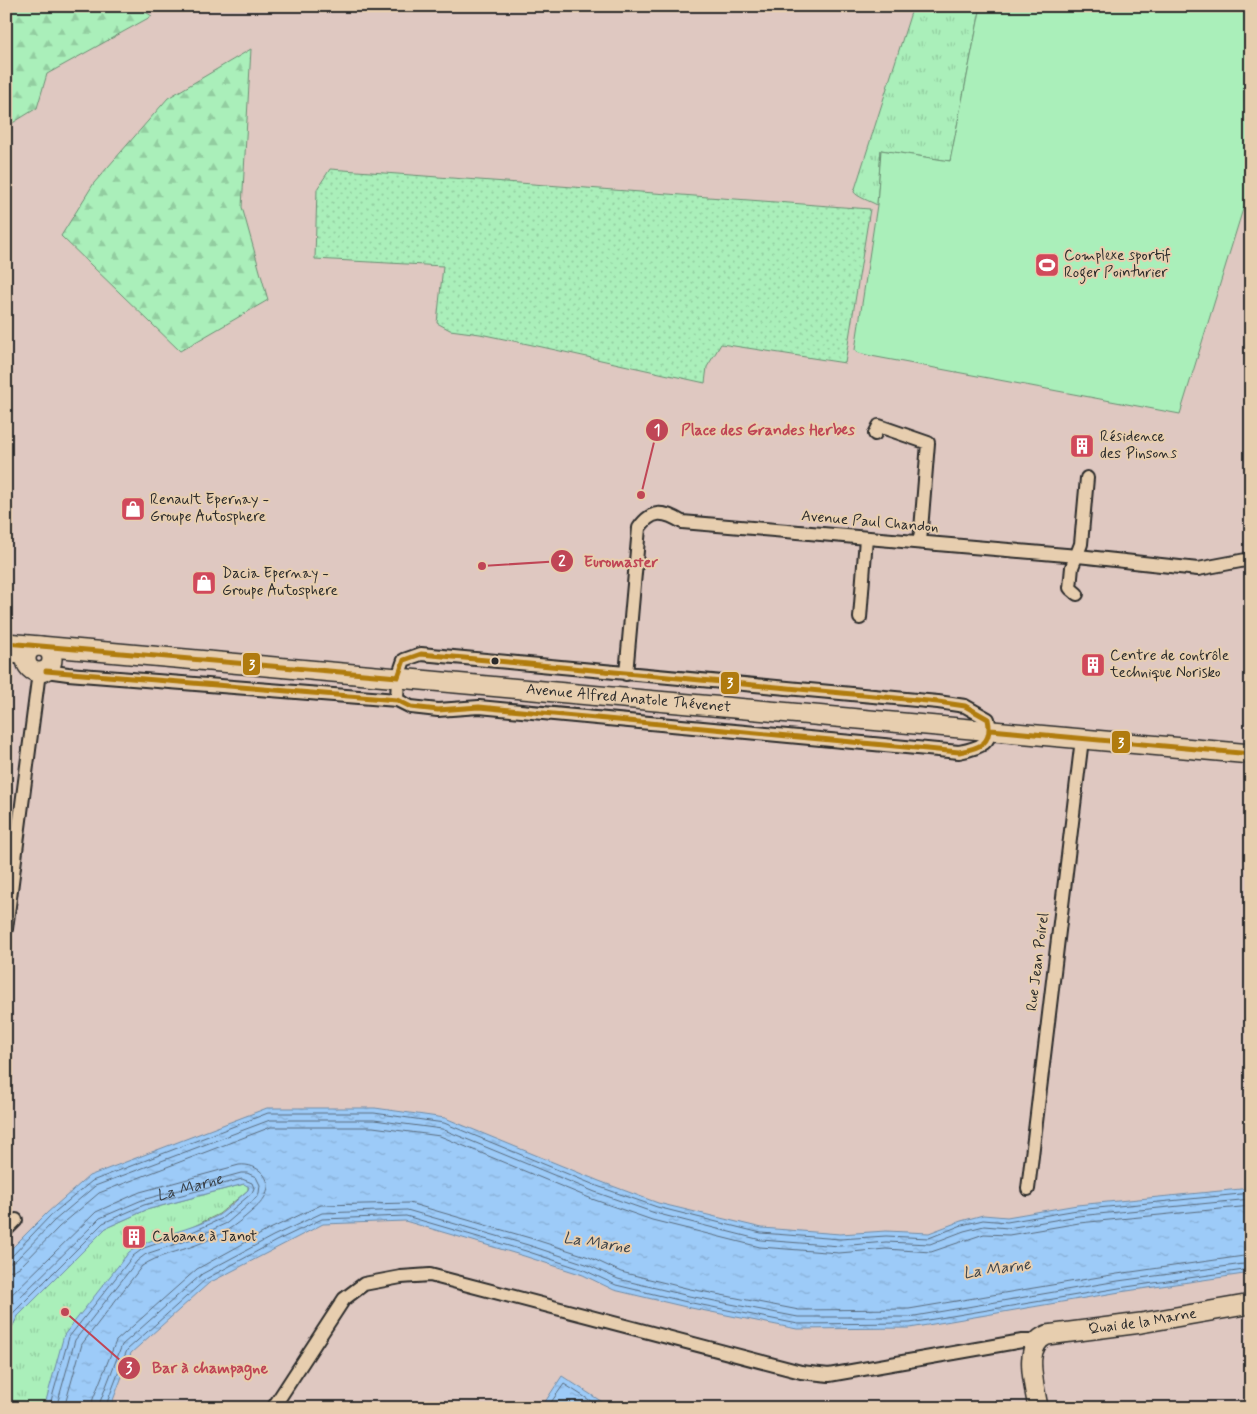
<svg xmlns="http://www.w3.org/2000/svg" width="1257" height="1414" font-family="Mynerve,sans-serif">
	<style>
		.grass { fill: url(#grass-tufts); stroke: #6a8d72 }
		.forest { fill: url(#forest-firs); stroke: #6a8d72 }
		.garden { fill: url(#garden-dots); stroke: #6a8d72 }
		.pitch { fill: #aaefba; stroke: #6a8d72 }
		.water { fill: url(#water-ripples); stroke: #6f8ba6 }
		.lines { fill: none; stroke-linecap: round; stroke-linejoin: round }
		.shore { stroke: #596b7d; stroke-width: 1 }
		.street-casing { stroke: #2b2b2b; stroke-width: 16 }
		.secondary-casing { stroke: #2b2b2b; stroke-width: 22 }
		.street { stroke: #e7ceaf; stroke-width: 12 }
		.secondary { stroke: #e7ceaf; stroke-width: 19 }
		.bus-1-casing { stroke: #e7ceaf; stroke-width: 9 }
		.bus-1 { stroke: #b07b0f; stroke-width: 5 }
		.bus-dot { fill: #2b2b2b; stroke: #e7ceaf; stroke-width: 2 }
		.labels { text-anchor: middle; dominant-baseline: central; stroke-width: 4; stroke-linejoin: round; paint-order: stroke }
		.poi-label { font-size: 15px; fill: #2b2b2b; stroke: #e7ceaf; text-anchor: start }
		.street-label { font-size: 15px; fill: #2b2b2b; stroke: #e7ceaf }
		.water-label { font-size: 16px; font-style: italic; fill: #3c434a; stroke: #e7ceaf }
		.leader { fill: none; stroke: #c04656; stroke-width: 2 }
		.callout-dot { fill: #c04656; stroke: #e7ceaf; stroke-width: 2 }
		.mark-label { font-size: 15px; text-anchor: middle; font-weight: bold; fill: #fff }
		.callout-label { font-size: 16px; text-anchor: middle; font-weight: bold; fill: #c04656; stroke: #e7ceaf; stroke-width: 4; stroke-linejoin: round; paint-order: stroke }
		.line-badge { stroke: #e7ceaf; stroke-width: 2 }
		.badge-label { font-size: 14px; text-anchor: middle; font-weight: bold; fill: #fff }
	</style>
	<defs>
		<pattern id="grass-tufts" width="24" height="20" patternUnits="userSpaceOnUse" patternTransform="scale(1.25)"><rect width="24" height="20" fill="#aaefba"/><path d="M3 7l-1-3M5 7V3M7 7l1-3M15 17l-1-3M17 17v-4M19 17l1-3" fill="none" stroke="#92cda0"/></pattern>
		<pattern id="forest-firs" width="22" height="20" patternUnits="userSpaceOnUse" patternTransform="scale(1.25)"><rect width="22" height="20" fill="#aaefba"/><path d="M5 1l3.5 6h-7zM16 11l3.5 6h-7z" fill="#92cda0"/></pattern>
		<pattern id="garden-dots" width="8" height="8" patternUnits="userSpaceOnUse" patternTransform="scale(1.25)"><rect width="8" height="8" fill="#aaefba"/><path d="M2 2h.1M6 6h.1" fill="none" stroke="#92cda0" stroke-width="1.8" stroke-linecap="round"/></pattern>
		<pattern id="water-ripples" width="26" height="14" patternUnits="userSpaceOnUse" patternTransform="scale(1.25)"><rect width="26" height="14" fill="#9dcbf8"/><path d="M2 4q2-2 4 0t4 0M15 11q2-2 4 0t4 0" fill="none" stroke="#87aed5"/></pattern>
	</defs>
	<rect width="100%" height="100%" fill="#dfc8c1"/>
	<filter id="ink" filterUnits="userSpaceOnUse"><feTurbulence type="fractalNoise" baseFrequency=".02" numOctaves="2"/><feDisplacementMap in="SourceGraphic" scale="10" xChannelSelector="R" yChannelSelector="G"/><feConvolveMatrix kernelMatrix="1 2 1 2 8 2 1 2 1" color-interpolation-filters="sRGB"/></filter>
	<g filter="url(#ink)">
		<path class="grass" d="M 913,6 L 981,6 L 950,161 L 881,150 L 877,205 C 870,201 857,197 854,192 Z
			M 244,1184 L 248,1185 L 248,1190 L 219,1214 L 190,1228 L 48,1396 L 44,1408 L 6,1408 L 6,1338 L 18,1316 L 106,1228 L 146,1210 Z"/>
		<path class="forest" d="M 6,6 L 136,6 L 152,16 L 47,74 L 37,108 L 6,127 Z
			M 251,49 L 242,207 L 268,300 L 180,351 L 61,236 L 94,183 L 168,98 Z"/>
		<path class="garden" d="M 330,169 L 870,209 L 845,363 L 721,344 L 707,367 L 705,383 L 542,347 L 480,334 L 450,330 L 437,323 L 443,266 L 315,259 L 317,189 Z"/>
		<path class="pitch" d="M 981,6 L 1251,6 L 1251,202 L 1243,209 L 1180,414 L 871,356 L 859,353 L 855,350 L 877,205 L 881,150 L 950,161 Z"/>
		<path class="water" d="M 267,1108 L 375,1108 L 445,1118 L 599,1181 L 658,1203 L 762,1228 L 840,1234 L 886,1231 L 929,1233 L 961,1221 L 983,1215 L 1007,1217 L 1077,1205 L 1251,1188 L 1251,1273 L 1120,1292 L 910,1328 L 797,1329 L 686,1307 L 614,1290 L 583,1275 L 524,1256 L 405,1221 L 323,1224 L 209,1283 L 131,1353 L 110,1408 L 44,1408 L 64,1335 L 129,1252 C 156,1234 191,1231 219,1215 C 229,1208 239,1198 248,1190 L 249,1187 L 244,1184 L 146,1210 L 106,1228 L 18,1316 L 6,1338 L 6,1254 L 47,1213 L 89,1176 Z
			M 562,1376 L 610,1407 L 541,1408 Z"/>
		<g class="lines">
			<g class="shore">
				<path d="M 6,1257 L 12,1256 L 50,1216 L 92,1181 L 268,1113 L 374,1113 L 444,1123 L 597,1186 L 657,1207 L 761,1233 L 840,1239 L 886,1236 L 929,1238 L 962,1225 L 983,1220 L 1007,1222 L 1077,1210 L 1251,1193"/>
				<path d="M 6,1264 L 16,1260 L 54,1221 L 95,1186 L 270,1120 L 374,1120 L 442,1129 L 595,1192 L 655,1213 L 761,1240 L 840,1246 L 886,1242 L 930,1244 L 964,1231 L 984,1226 L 1008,1228 L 1078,1216 L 1251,1199"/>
				<path d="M 6,1271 L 14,1270 L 21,1266 L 59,1227 L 99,1193 L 271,1127 L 373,1127 L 440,1136 L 592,1199 L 652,1220 L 760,1247 L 839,1253 L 886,1249 L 931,1252 L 984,1234 L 1009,1235 L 1079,1223 L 1251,1206"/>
				<path d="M 6,1300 L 96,1212 L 140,1192 L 239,1165 C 248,1164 258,1167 264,1175 C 274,1189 263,1202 252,1211 C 233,1228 220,1236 196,1245 C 178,1252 158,1255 142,1266 L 82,1344 L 64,1408"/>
				<path id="s1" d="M 6,1313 L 10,1307 L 100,1218 L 142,1200 L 241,1173 L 247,1173 L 256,1177 L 260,1185 L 259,1193 L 256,1198 L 227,1223 L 194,1238 L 146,1254 L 137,1261 L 75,1340 L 56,1408"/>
				<path d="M 6,1327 L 14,1312 L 103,1223 L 144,1205 L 242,1179 L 252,1183 L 254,1188 L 252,1193 L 221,1219 L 192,1232 L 144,1248 L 133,1256 L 69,1337 L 49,1408"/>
				<path d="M 91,1408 L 93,1399 L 116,1341 L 197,1269 L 270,1229 L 321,1205 L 409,1203 L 530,1238 L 589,1257 L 621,1272 L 690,1289 L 799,1310 L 909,1309 L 1117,1274 L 1251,1255"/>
				<path d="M 99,1408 L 100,1402 L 122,1345 L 202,1274 L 273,1236 L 322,1213 L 407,1210 L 528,1245 L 586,1264 L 618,1279 L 689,1296 L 798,1317 L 909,1317 L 1118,1281 L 1251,1263"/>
				<path d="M 105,1408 L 127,1350 L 206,1279 L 276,1241 L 322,1219 L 406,1216 L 526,1251 L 584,1270 L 616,1285 L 687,1302 L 798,1324 L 910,1323 L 1119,1288 L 1251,1269"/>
				<path d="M 547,1408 L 564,1384 L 602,1408"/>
			</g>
			<defs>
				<path id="street" d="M 875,434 L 879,426 L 928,443 L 920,542
					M 1077,594 L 1070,588 L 1072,567 L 1081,544 L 1087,478
					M 860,618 L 866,538
					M 6,655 L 26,659
					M 46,671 L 68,674 L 397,700 L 411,707 L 438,710 L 479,707 L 959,752 C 980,748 995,743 988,719 L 965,706 L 938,702 L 421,654 L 404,660 L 398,677 L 397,700
					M 626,674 L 639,528 C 652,509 664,511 682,522 L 1078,556 L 1198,569 L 1251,559
					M 6,929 L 39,672
					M 1028,1189 L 1082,739
					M 6,1230 L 16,1220
					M 273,1408 L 344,1299 L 364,1284 L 401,1277 L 430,1275 L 801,1372 L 829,1375 L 1022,1341 L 1037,1341"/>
				<g id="secondary">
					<path id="s2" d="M 6,643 L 1251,754"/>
					<circle cx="39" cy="659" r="13"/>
					<path id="s3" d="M 1038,1408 C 1035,1386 1021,1345 1047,1335 L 1141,1323 L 1251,1304"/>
				</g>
			</defs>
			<use href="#street" class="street-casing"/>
			<use href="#secondary" class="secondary-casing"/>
			<use href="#street" class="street"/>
			<use href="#secondary" class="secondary"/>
			<defs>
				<path id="bus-1" d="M 6,643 L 398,677 L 404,660 L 421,654 L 938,702 L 965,706 L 988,719 C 993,744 980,748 959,752 L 479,707 L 438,710 L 411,707 L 397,700 L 46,671
					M 991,730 L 1251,754"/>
			</defs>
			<use href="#bus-1" class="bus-1-casing"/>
			<use href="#bus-1" class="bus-1"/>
		</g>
	</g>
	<defs>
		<symbol id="stadium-square" viewBox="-11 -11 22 22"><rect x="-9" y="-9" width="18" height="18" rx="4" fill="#d1495b" stroke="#e7ceaf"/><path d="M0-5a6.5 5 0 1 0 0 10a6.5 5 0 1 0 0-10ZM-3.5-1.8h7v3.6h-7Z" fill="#fff"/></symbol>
		<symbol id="building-square" viewBox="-11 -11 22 22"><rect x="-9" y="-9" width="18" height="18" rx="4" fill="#d1495b" stroke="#e7ceaf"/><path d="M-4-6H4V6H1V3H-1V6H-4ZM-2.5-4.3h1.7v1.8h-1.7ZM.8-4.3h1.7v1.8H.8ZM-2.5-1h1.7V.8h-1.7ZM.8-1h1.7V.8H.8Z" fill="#fff"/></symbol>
		<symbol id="shop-square" viewBox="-11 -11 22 22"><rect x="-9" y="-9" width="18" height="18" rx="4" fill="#d1495b" stroke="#e7ceaf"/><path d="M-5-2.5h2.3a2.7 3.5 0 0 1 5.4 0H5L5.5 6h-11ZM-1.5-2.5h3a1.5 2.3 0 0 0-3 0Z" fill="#fff"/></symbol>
	</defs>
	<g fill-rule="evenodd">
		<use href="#stadium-square" x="1033" y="251" width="28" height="28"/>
		<use href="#building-square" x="1068" y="432" width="28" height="28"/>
		<use href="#shop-square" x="119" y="495" width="28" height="28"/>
		<use href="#shop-square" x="190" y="569" width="28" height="28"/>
		<use href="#building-square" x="1079" y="651" width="28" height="28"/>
		<use href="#building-square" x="120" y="1223" width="28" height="28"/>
	</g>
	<circle class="bus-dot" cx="495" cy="661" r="4.5"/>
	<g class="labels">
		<g class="poi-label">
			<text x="1064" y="256">Complexe sportif<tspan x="1064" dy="17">Roger Pointurier</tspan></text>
			<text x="1100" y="437">Résidence<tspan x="1100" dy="17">des Pinsons</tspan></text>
			<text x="150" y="500">Renault Epernay -<tspan x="150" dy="17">Groupe Autosphere</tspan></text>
			<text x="222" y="574">Dacia Epernay -<tspan x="222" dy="17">Groupe Autosphere</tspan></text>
			<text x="1110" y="656">Centre de contrôle<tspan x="1110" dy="17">technique Norisko</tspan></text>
			<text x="152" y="1237">Cabane à Janot</text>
		</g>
		<g class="street-label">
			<text transform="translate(870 522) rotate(5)">Avenue Paul Chandon</text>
			<text stroke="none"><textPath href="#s2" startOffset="625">Avenue Alfred Anatole Thévenet</textPath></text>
			<text transform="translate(1038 962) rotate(-83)">Rue Jean Poirel</text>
			<text stroke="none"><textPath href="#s3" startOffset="176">Quai de la Marne</textPath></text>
		</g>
		<g class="water-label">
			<text stroke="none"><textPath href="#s1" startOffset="229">La Marne</textPath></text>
			<text transform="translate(597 1243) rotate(9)">La Marne</text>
			<text transform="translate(997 1269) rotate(-8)">La Marne</text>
		</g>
	</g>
	<path class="leader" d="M641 495L657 430M482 566L562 561M65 1312L129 1368"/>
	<g class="callout-dot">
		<circle cx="641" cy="495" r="5"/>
		<circle cx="482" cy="566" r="5"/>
		<circle cx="65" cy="1312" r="5"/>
		<circle cx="657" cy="430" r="12"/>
		<circle cx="562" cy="561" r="12"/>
		<circle cx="129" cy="1368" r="12"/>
	</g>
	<g class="mark-label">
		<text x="657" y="435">1</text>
		<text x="562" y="566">2</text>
		<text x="129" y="1373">3</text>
	</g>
	<g class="callout-label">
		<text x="768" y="435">Place des Grandes Herbes</text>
		<text x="621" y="567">Euromaster</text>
		<text x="210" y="1373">Bar à champagne</text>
	</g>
	<g class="line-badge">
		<rect x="242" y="652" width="19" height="24" rx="5" fill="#b07b0f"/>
		<rect x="720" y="671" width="20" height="24" rx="5" fill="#b07b0f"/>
		<rect x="1111" y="730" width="20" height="24" rx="5" fill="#b07b0f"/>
	</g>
	<g class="badge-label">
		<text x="252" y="669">3</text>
		<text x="730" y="687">3</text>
		<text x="1121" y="747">3</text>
	</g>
	<rect width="1257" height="1414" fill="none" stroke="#e7ceaf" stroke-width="25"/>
	<rect x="12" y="12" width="1232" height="1389" fill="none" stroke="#2b2b2b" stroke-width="2" filter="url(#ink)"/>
</svg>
